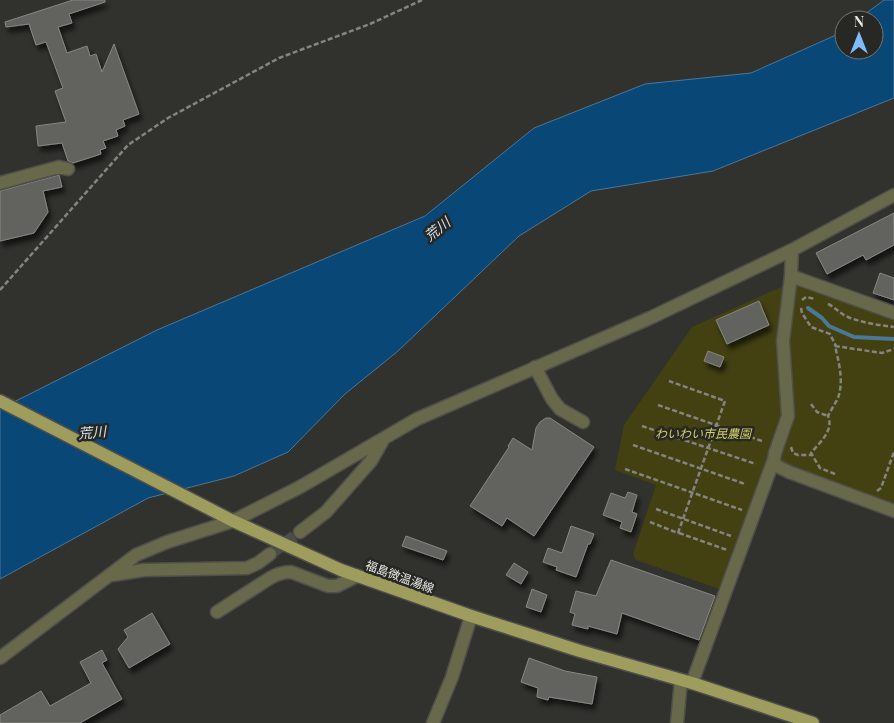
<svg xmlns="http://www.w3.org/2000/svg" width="894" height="723" font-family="'Playfair Display','Noto Sans JP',serif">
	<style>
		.green { fill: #434112 }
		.water { fill: #094776; stroke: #4c7797 }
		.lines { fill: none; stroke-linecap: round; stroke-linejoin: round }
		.stream { stroke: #4c7797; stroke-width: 4 }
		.building { fill: #62625e; stroke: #878783; filter: url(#shadow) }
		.minor-tunnel { stroke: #4c4c49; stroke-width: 12; stroke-dasharray: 12 6; stroke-linecap: butt }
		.minor-casing { stroke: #4e4e4a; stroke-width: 15 }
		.major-casing { stroke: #4e4e4a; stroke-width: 15 }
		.path { stroke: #848480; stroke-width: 2.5; stroke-dasharray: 5 2.5; stroke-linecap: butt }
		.minor { stroke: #68684a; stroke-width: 12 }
		.major { stroke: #9e9d5e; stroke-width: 12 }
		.labels { text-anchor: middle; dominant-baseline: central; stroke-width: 5; stroke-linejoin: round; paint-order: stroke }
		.park-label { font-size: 12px; font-style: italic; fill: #d3d066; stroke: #272723 }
		.street-label { font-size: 12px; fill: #e8e8e5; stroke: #272723 }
		.water-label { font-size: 14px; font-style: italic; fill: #d3e1f0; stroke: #272723 }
	</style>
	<defs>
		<filter id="shadow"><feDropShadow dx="3" dy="5.5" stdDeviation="2.5" flood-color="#0009"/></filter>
	</defs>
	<rect width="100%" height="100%" fill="#31312d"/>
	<path class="green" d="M 793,282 L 894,317 L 894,506 L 778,463 L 793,413 L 786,344 Z
		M 781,287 L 784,291 L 783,414 L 719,589 L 636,560 L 633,554 L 656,485 L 615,470 L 624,425 L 692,327 Z"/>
	<path class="water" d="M 884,0 L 894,0 L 894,98 L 713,171 L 591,191 L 519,236 L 398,351 L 345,394 L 288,452 L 234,476 L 148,498 L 0,579 L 0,409 L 157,330 L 425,216 L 534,128 L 645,84 L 751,73 L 836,35 L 844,29 L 844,50 L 874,50 L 874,20 L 857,20 Z"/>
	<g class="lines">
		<path class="stream" d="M 808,308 L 822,318 L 829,326 L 854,337 L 894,339"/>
	</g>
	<path class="building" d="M 73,0 L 105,0 L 105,2 L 69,14 L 72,23 L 58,27 L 67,53 L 87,46 L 90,56 L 96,54 L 102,72 L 114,44 L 139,114 L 123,120 L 125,126 L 116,130 L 118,136 L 103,141 L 106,148 L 100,150 L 101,154 L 73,163 L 68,161 L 62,143 L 38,146 L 36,126 L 66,122 L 55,91 L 63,88 L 46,42 L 36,45 L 29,24 L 6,27 L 5,22 Z
		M 59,175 L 62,187 L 43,191 L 48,212 L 34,233 L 0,241 L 0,191 Z
		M 894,213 L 894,245 L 866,260 L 863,255 L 827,274 L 816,253 Z
		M 880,273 L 894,278 L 894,300 L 873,293 Z
		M 759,301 L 769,325 L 727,344 L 716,320 Z
		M 708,351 L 724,357 L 720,367 L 704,361 Z
		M 546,418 L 550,418 L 594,447 L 534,536 L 507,518 L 502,526 L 470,506 L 509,447 L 508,446 L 513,438 L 532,450 L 536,428 L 540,422 Z
		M 628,492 L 637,495 L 632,512 L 637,514 L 631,532 L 620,528 L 622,522 L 603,515 L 611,493 L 625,498 Z
		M 571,526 L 594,534 L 590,544 L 588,544 L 576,577 L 556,570 L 557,567 L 543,562 L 548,548 L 562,553 Z
		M 406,536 L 447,551 L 443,560 L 402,546 Z
		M 611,560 L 715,596 L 699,640 L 622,613 L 617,634 L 588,626 L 588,629 L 572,625 L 575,614 L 570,612 L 576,591 L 596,596 Z
		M 514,563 L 528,572 L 521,584 L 506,575 Z
		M 532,589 L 547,595 L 541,612 L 526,607 Z
		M 152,613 L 170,644 L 129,668 L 118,649 L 128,637 L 124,630 Z
		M 102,650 L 107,660 L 102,663 L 122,699 L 80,723 L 0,723 L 0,715 L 41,691 L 50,706 L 91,683 L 80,662 Z
		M 529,658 L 565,671 L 597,677 L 592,704 L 549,697 L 548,700 L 537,697 L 538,688 L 521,682 Z"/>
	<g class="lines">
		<path class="minor-tunnel" d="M 270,554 L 300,532"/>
		<defs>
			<path id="minor" d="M 0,183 L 59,167 L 68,169
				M 792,250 L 791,276 L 894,313
				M 791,276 L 783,341 L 788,416 L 775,453 L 774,459 L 775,465 L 789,472 L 894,511
				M 535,367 L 552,399 L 560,409 L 583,422
				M 300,532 L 326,512 L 371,461 L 383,440
				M 112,575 L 144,570 L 247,568 L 258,563 L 270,554
				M 217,612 L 270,578 C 277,574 283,572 291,572 L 328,586 L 337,586 L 357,576
				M 0,658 L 136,555 L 167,542 L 233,521 L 300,487 L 417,419 L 650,318 L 792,250 L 894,195
				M 692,683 L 774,459
				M 433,723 L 452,677 L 471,616
				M 677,723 L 681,680"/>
			<path id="major" d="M 0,401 L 233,521 L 341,570 L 471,616 L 580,651 L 692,683 L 813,723"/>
		</defs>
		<use href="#minor" class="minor-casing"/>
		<use href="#major" class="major-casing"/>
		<path class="path" d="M 0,290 L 128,145 L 168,118 L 279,58 L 370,24 L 422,0
			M 802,300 L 806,297 L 815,299
			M 828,304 C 835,307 840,314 848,317 C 862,323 879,325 894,327
			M 801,308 L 802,313 L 811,327 L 830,334 L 836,346
			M 811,404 L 817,412 L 828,416
			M 658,405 L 762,441
			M 642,426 L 756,464
			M 633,445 L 745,484
			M 791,447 L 793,453 L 798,455 L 813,455
			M 625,469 L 742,510
			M 835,474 L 820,468 L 811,453 C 820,442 834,431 828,416 C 831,410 835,404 838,398 C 844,381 839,363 835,346 L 882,353 L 894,349
			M 877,491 L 881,488 L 894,452
			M 656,509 L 731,536
			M 650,522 L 678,533 L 725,401 L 669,381
			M 679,533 L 727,550"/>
		<use href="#minor" class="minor"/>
		<use href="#major" class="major"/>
	</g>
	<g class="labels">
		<g class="park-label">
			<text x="703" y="433">わいわい市民農園</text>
		</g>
		<g class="street-label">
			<text transform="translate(400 576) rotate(20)">福島微温湯線</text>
		</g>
		<g class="water-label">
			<text transform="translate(437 229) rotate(-39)">荒川</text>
			<text transform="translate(92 432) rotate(-5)">荒川</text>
		</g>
	</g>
	<g transform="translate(859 35)"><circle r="24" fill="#272723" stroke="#747471"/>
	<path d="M0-4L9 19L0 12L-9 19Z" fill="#7ebdf9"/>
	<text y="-8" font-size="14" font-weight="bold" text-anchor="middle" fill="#e8e8e5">N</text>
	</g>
</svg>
